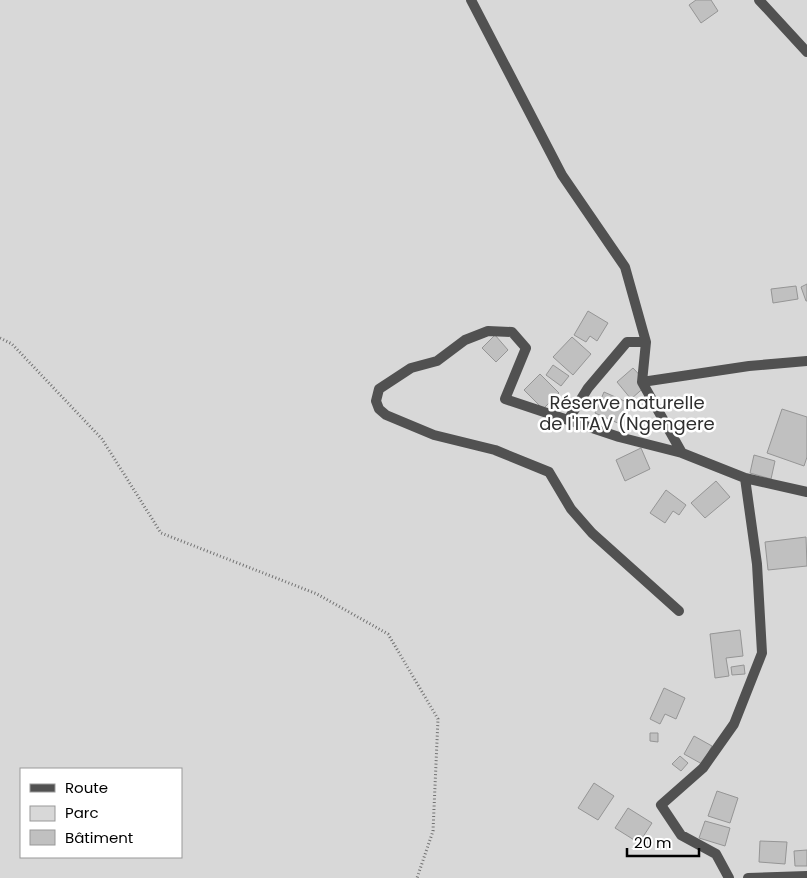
<svg xmlns="http://www.w3.org/2000/svg" width="807" height="878" font-family="Poppins,sans-serif">
	<style>
		.green { fill: #d8d8d8; fill-rule: evenodd }
		.building { fill: #c0c0c0; stroke: #959595 }
		.lines { fill: none; stroke-linecap: round; stroke-linejoin: round }
		.path { stroke: #737373; stroke-width: 3; stroke-dasharray: 1 2.5; stroke-linecap: butt }
		.street { stroke: #515151; stroke-width: 10 }
		.labels { text-anchor: middle; dominant-baseline: central; stroke-width: 5; stroke-linejoin: round; paint-order: stroke }
		.park-label { font-size: 18px; fill: #2f2f2f; stroke: #fff }
	</style>
	<rect width="100%" height="100%" fill="#fff"/>
	<path class="green" d="M 0,0 L 807,0 L 807,878 L 0,878 ZM 21,769 L 181,769 L 181,857 L 21,857 Z"/>
	<path class="building" d="M 696,0 L 711,0 L 718,11 L 701,23 L 689,5 Z
		M 807,284 L 807,301 L 806,301 L 801,287 Z
		M 796,286 L 798,299 L 773,303 L 771,289 Z
		M 588,311 L 608,323 L 597,341 L 590,336 L 586,342 L 574,335 Z
		M 495,335 L 508,350 L 496,362 L 482,348 Z
		M 572,337 L 591,354 L 573,375 L 553,357 Z
		M 553,365 L 569,376 L 561,386 L 546,375 Z
		M 633,368 L 648,384 L 631,399 L 617,382 Z
		M 540,374 L 559,393 L 543,409 L 524,390 Z
		M 604,392 L 629,403 L 620,424 L 595,413 Z
		M 782,409 L 807,417 L 807,457 L 804,466 L 767,453 Z
		M 641,448 L 650,469 L 625,481 L 616,460 Z
		M 754,455 L 775,461 L 771,479 L 750,473 Z
		M 716,481 L 730,497 L 705,518 L 691,503 Z
		M 666,490 L 686,505 L 679,515 L 673,511 L 665,523 L 650,513 Z
		M 806,537 L 807,566 L 768,570 L 765,542 Z
		M 740,630 L 743,656 L 726,658 L 729,676 L 715,678 L 710,634 Z
		M 744,665 L 745,674 L 732,675 L 731,667 Z
		M 664,688 L 685,698 L 676,719 L 665,714 L 660,724 L 650,719 Z
		M 650,733 L 658,733 L 658,742 L 650,741 Z
		M 694,736 L 712,746 L 702,764 L 684,754 Z
		M 680,756 L 688,763 L 681,771 L 672,764 Z
		M 594,783 L 614,796 L 598,820 L 578,808 Z
		M 717,791 L 738,798 L 730,823 L 708,816 Z
		M 628,808 L 652,823 L 639,843 L 615,828 Z
		M 705,821 L 730,828 L 725,846 L 699,838 Z
		M 760,841 L 787,842 L 785,864 L 759,862 Z
		M 807,850 L 807,866 L 795,866 L 794,851 Z"/>
	<g class="lines">
		<path class="path" d="M 0,338 L 12,344 L 102,439 L 161,533 L 317,594 L 388,634 L 438,719 L 433,831 L 417,878"/>
		<path class="street" d="M 471,0 L 562,175 L 625,267 L 646,342 L 642,382 L 682,453 L 745,478 L 807,492
			M 759,0 L 807,52
			M 646,342 L 627,342 L 588,388 L 568,420 L 505,399 L 526,348 L 512,332 L 488,331 L 465,340 L 437,361 L 411,368 L 379,389 L 376,401 L 379,409 L 386,415 L 434,435 L 495,450 L 549,472 L 571,509 L 592,533 L 679,611
			M 642,382 L 749,366 L 807,361
			M 568,420 L 619,437 L 682,453
			M 729,878 L 716,854 L 681,835 L 661,805 L 703,768 L 734,724 L 762,653 L 757,564 L 745,478
			M 748,878 L 807,876"/>
	</g>
	<g class="labels">
		<g class="park-label">
			<text x="627" y="402">Réserve naturelle<tspan x="627" dy="21">de l'ITAV (Ngengere</tspan></text>
		</g>
	</g>
	<rect x="20" y="768" width="162" height="90" fill="#ffffff" stroke="#999999"/>
	<rect x="30" y="784" width="25" height="8" fill="#515151" stroke="#999999"/>
	<text x="65" y="793" font-size="15" fill="#000000">Route</text>
	<rect x="30" y="806" width="25" height="15" fill="#d8d8d8" stroke="#999999"/>
	<text x="65" y="818" font-size="15" fill="#000000">Parc</text>
	<rect x="30" y="830" width="25" height="15" fill="#c0c0c0" stroke="#999999"/>
	<text x="65" y="843" font-size="15" fill="#000000">Bâtiment</text>
	<path d="M627 848v8h72v-8" fill="none" stroke="#000000" stroke-width="2.5"/>
	<text x="634" y="848" font-size="15" fill="#000000" stroke="#ffffff" stroke-width="4" paint-order="stroke">20 m</text>
</svg>
